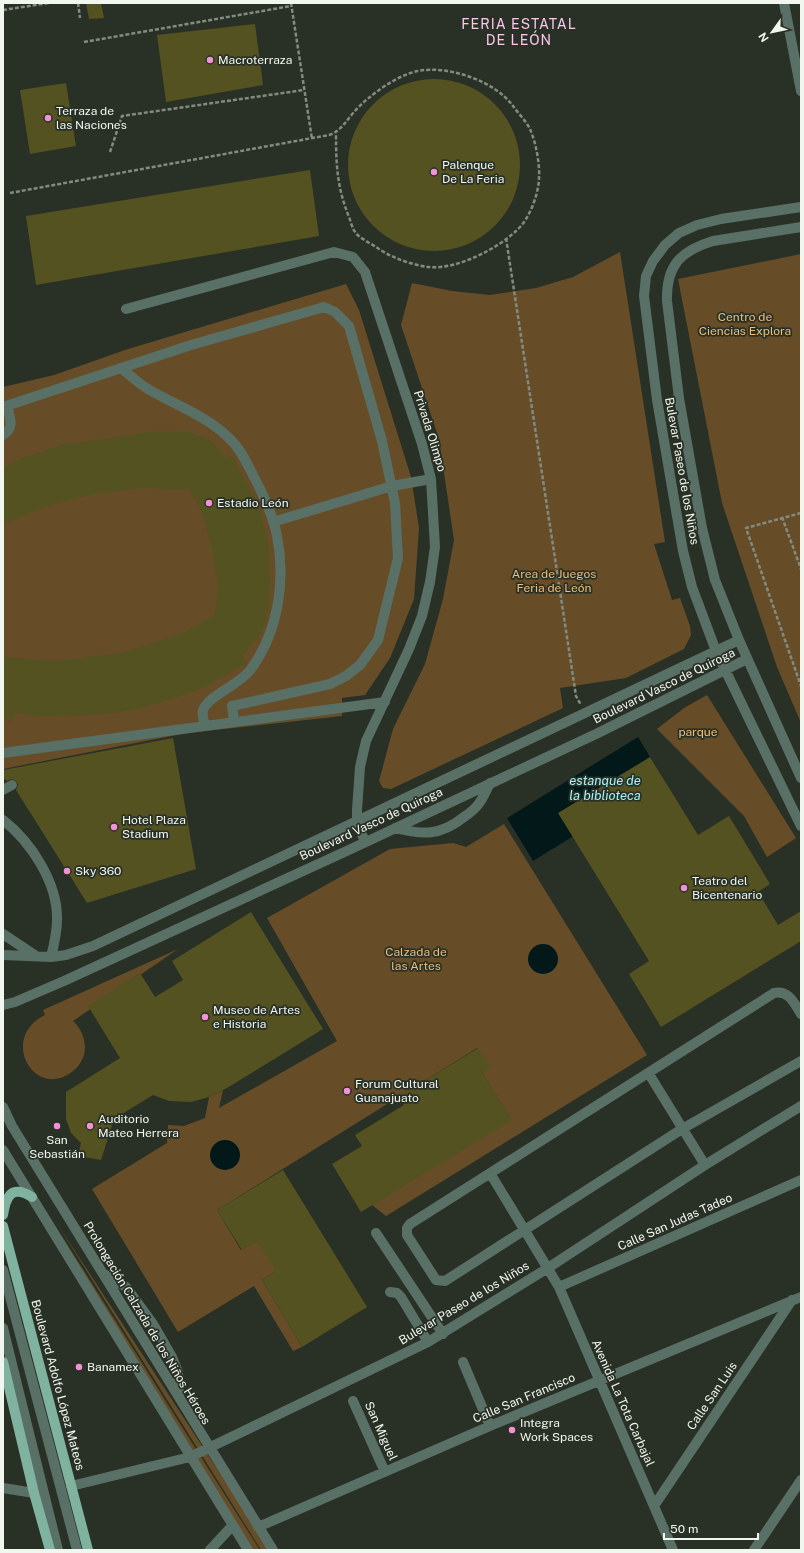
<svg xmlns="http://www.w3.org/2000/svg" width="804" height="1553" font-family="'Public Sans',sans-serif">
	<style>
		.green { fill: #664d28 }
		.water { fill: #031819 }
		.building { fill: #545221 }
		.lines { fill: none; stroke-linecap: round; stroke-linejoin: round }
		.path { stroke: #838a81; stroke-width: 2.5; stroke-dasharray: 4 2; stroke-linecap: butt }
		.minor { stroke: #597067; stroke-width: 10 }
		.major { stroke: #80b2a0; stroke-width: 10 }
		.poi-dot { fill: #f391d5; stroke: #293126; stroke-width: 1.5 }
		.labels { text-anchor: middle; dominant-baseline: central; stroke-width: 3.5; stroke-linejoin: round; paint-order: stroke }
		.poi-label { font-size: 12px; fill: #f1f6ef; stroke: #293126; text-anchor: start }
		.park-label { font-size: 12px; fill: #ecbd7b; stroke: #293126 }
		.street-label { font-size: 12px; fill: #f1f6ef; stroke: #293126 }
		.water-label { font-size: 13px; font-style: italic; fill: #a3f4fa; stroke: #293126 }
		.quarter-label { font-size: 14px; letter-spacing: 1px; fill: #fec5ea; stroke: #293126 }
	</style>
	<rect width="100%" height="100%" fill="#293126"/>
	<path class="green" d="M 620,252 L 665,542 L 654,544 L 672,600 L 680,598 L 690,626 L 691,635 L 684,649 L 626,678 L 560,688 L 563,708 L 391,789 L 383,788 L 379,781 L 393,729 L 425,664 L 443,599 L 454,540 L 439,439 L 401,325 L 412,283 L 452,291 L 490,295 L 536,288 L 573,277 Z
		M 801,254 L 801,723 L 777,667 L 722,503 L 678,279 Z
		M 346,284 L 359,310 L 411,477 L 419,528 L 414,599 L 390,658 L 365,695 L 342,698 L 342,716 L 187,733 L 3,769 L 3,387 L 54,375 L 128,349 Z
		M 707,695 L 796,838 L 767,857 L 744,816 L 657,729 L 684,708 Z
		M 504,824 L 647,1055 L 386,1216 L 372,1205 L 511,1119 L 482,1072 L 489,1067 L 477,1048 L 217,1210 L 241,1250 L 270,1233 L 276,1271 L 262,1280 L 302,1347 L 293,1351 L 254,1286 L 178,1332 L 92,1189 L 167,1143 L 168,1125 L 184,1126 L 205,1118 L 209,1097 L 223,1090 L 219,1108 L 337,1041 L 267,918 L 390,849 L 453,843 L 466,847 Z
		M 178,949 L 73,1021 C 82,1029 87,1042 84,1055 C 81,1063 77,1069 69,1074 C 32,1097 0,1037 45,1015 L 43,1010 Z
		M 41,1204 C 115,1318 186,1435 260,1550 L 253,1550 Z
		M 56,1222 L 270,1550 L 261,1550 Z"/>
	<path class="water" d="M 638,737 L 664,780 L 533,861 L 507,818 Z
		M528 959a15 15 0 1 1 30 0a15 15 0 1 1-30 0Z
		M210 1155a15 15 0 1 1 30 0a15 15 0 1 1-30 0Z"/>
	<path class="building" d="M 86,3 L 101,3 L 104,18 L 89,19 Z
		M 255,24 L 263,85 L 166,102 L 157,35 Z
		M348 165a86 86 0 1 1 172 0a86 86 0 1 1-172 0Z
		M 66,83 L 76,146 L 30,154 L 20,90 Z
		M 310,170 L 319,236 L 36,285 L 26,216 Z
		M 158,431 L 189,432 L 211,440 L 225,458 L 232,456 L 258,504 L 268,542 L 270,577 L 269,607 L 262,632 L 242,656 L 247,663 L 202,688 L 160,703 L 117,713 L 46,717 L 15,713 L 11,722 L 3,719 L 3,657 L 57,661 L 126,652 L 181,634 L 215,615 L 218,586 L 212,549 L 203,515 L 190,490 L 141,488 L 93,494 L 47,506 L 3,524 L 3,467 L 20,459 L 62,445 Z
		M 173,738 L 196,869 L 87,903 L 16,790 L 18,785 L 17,782 L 12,779 L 7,781 L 3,778 L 3,770 Z
		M 650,757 L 698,835 L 729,816 L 770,884 L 758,892 L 778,925 L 801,911 L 801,941 L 661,1027 L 629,974 L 649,961 L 558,813 Z
		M 251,912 L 323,1029 L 227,1088 L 209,1097 L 191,1102 L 169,1101 L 153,1095 L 114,1119 L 101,1160 L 78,1156 L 81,1143 L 71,1133 L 66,1119 L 66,1092 L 120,1058 L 88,1006 L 140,973 L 155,997 L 183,980 L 172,961 Z
		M 478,1048 L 490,1067 L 482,1072 L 512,1120 L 361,1212 L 332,1164 L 362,1146 L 355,1135 L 404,1105 L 398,1097 Z
		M 283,1170 L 367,1307 L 302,1347 L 262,1280 L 276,1271 L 257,1241 L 242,1250 L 217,1210 Z"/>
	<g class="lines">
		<path class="path" d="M 78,3 L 80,18
			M 291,3 L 312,139
			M 3,10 L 49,3
			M 84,42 L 291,6
			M 110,152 L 122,116 L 304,90
			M 10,193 L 329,135 C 341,131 346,121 354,112 C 368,96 397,75 418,71 C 448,65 495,81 513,106 C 518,113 526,121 530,129 C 536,143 540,164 539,179 C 538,196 529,220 516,231 C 497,249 456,270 429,267 C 411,265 390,257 376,247 C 370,243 359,238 355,232 C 352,228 351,222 349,217 C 337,187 336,165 336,133
			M 506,238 L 576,696 L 581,705
			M 801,513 L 746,528 L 801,686
			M 782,517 L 801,569"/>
		<path class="minor" d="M 784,3 L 801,91
			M 801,207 L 721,219 L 697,225 L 679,233 L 665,245 L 653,261 L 646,276 L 644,296 L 657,400 L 683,551 L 692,587 L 716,651 L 801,826
			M 801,227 L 713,241 C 680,251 666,266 667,301 L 679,398 L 702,528 L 715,580 L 739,640 L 801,778
			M 126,309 L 334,252 L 353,257 L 365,272 L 422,444 L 431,479 L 435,547 L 430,582 L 422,616 L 409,649 L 366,741 L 360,767 L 357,810 L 357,822 L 365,842
			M 121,368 C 130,375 138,383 148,389 C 175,405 207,416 230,439 C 241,449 247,464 254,477 C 264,496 273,515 277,536 C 286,581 278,632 251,669 C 241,684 209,695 203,710 C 202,714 204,721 204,725
			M 3,407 L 191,345 L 324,307 L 335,312 L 349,326 L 382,441 L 395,503 L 398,558 L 378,640 L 360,665 L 346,676 L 330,684 L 232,706 L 234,721
			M 3,435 C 15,428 10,418 7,406
			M 273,522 L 392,486 L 431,479
			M 3,753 L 385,702
			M 3,790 L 12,785
			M 3,820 C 31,842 58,883 57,920 C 57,933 54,945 51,957
			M 395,828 C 423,835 440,836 464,817 C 470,813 476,808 480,802 C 484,796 487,789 490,783
			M 3,934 L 36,956
			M 3,955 L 51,957 L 66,955 L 93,946 L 739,640
			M 3,1005 L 15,1002 L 64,981 L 351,849 L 596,734 L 747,659
			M 801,1014 C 794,1003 789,990 774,993 L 410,1224 L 407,1228 L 407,1235 L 436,1280 L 445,1281 L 682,1129 L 801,1061
			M 649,1074 L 705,1165
			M 3,1107 L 12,1126 L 273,1550
			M 3,1150 L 248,1550
			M 490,1173 L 559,1287 L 673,1550
			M 376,1233 L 443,1334
			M 3,1270 L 77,1550
			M 104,1274 L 126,1287 L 153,1324 L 172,1357 L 178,1372 L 179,1396
			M 559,1287 L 801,1180
			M 390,1292 L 397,1293 L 401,1297 L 428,1342
			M 3,1328 L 58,1550
			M 463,1362 L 490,1426
			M 353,1401 L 385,1472
			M 71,1486 L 190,1457 L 428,1342 L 548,1268 L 705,1165 L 801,1106
			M 3,1488 L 34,1493
			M 654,1506 L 792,1300
			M 258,1527 L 490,1426 L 801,1297
			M 210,1550 L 232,1526
			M 754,1550 L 801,1480"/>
		<path class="major" d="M 3,1215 C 6,1195 12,1185 32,1197
			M 3,1226 L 88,1550
			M 3,1362 L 34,1493 L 50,1550"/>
	</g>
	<g class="poi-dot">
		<circle cx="210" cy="60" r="4"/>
		<circle cx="48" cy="118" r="4"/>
		<circle cx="434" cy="172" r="4"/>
		<circle cx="209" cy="503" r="4"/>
		<circle cx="114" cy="827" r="4"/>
		<circle cx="67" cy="871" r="4"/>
		<circle cx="684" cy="888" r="4"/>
		<circle cx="205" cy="1017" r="4"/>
		<circle cx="347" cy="1091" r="4"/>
		<circle cx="57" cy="1126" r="4"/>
		<circle cx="90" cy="1126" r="4"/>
		<circle cx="79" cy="1367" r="4"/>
		<circle cx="512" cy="1430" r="4"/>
	</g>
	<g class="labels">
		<g class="poi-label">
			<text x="218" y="60">Macroterraza</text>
			<text x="56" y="111">Terraza de<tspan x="56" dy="14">las Naciones</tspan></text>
			<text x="442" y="165">Palenque<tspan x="442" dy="14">De La Feria</tspan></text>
			<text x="217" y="503">Estadio León</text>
			<text x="122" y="820">Hotel Plaza<tspan x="122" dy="14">Stadium</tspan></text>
			<text x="75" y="871">Sky 360</text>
			<text x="692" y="881">Teatro del<tspan x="692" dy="14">Bicentenario</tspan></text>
			<text x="213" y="1010">Museo de Artes<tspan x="213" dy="14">e Historia</tspan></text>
			<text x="355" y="1084">Forum Cultural<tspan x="355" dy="14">Guanajuato</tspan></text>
			<text x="98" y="1119">Auditorio<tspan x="98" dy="14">Mateo Herrera</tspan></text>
			<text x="57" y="1140" text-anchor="middle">San<tspan x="57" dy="14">Sebastián</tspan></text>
			<text x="87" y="1367">Banamex</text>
			<text x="520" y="1423">Integra<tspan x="520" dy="14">Work Spaces</tspan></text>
		</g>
		<g class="park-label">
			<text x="745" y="317">Centro de<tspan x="745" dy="14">Ciencias Explora</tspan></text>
			<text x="554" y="574">Area de Juegos<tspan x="554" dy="14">Feria de León</tspan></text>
			<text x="698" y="732">parque</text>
			<text x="416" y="952">Calzada de<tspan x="416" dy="14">las Artes</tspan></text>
		</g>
		<g class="street-label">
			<text transform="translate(430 431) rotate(73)">Privada Olimpo</text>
			<text transform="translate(682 471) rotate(80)">Bulevar Paseo de los Niños</text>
			<text transform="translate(664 686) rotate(-26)">Boulevard Vasco de Quiroga</text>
			<text transform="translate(371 824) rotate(-25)">Boulevard Vasco de Quiroga</text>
			<text transform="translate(675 1222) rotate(-24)">Calle San Judas Tadeo</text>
			<text transform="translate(464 1303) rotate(-31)">Bulevar Paseo de los Niños</text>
			<text transform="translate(147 1323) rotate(59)">Prolongación Calzada de los Niños Héroes</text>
			<text transform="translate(58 1385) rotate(75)">Boulevard Adolfo López Mateos</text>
			<text transform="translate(712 1396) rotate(-56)">Calle San Luis</text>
			<text transform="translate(524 1398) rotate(-23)">Calle San Francisco</text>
			<text transform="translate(623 1403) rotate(66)">Avenida La Tota Carbajal</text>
			<text transform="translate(381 1431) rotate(66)">San Miguel</text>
		</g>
		<g class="water-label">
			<text x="605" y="780">estanque de<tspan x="605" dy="15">la biblioteca</tspan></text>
		</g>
		<g class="quarter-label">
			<text x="519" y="24">FERIA ESTATAL<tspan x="519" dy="16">DE LEÓN</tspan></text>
		</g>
	</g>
	<rect width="804" height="1553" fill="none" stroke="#f1f6ef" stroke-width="8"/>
	<g transform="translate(772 32) rotate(237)" stroke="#293126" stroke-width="3" paint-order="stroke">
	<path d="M0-3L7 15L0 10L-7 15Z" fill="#f1f6ef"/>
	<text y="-6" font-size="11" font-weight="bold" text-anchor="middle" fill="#f1f6ef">N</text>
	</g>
	<path d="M664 1533v6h94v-6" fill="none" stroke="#f1f6ef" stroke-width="2"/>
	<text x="670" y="1533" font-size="12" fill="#f1f6ef" stroke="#293126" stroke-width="3" paint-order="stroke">50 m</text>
</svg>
